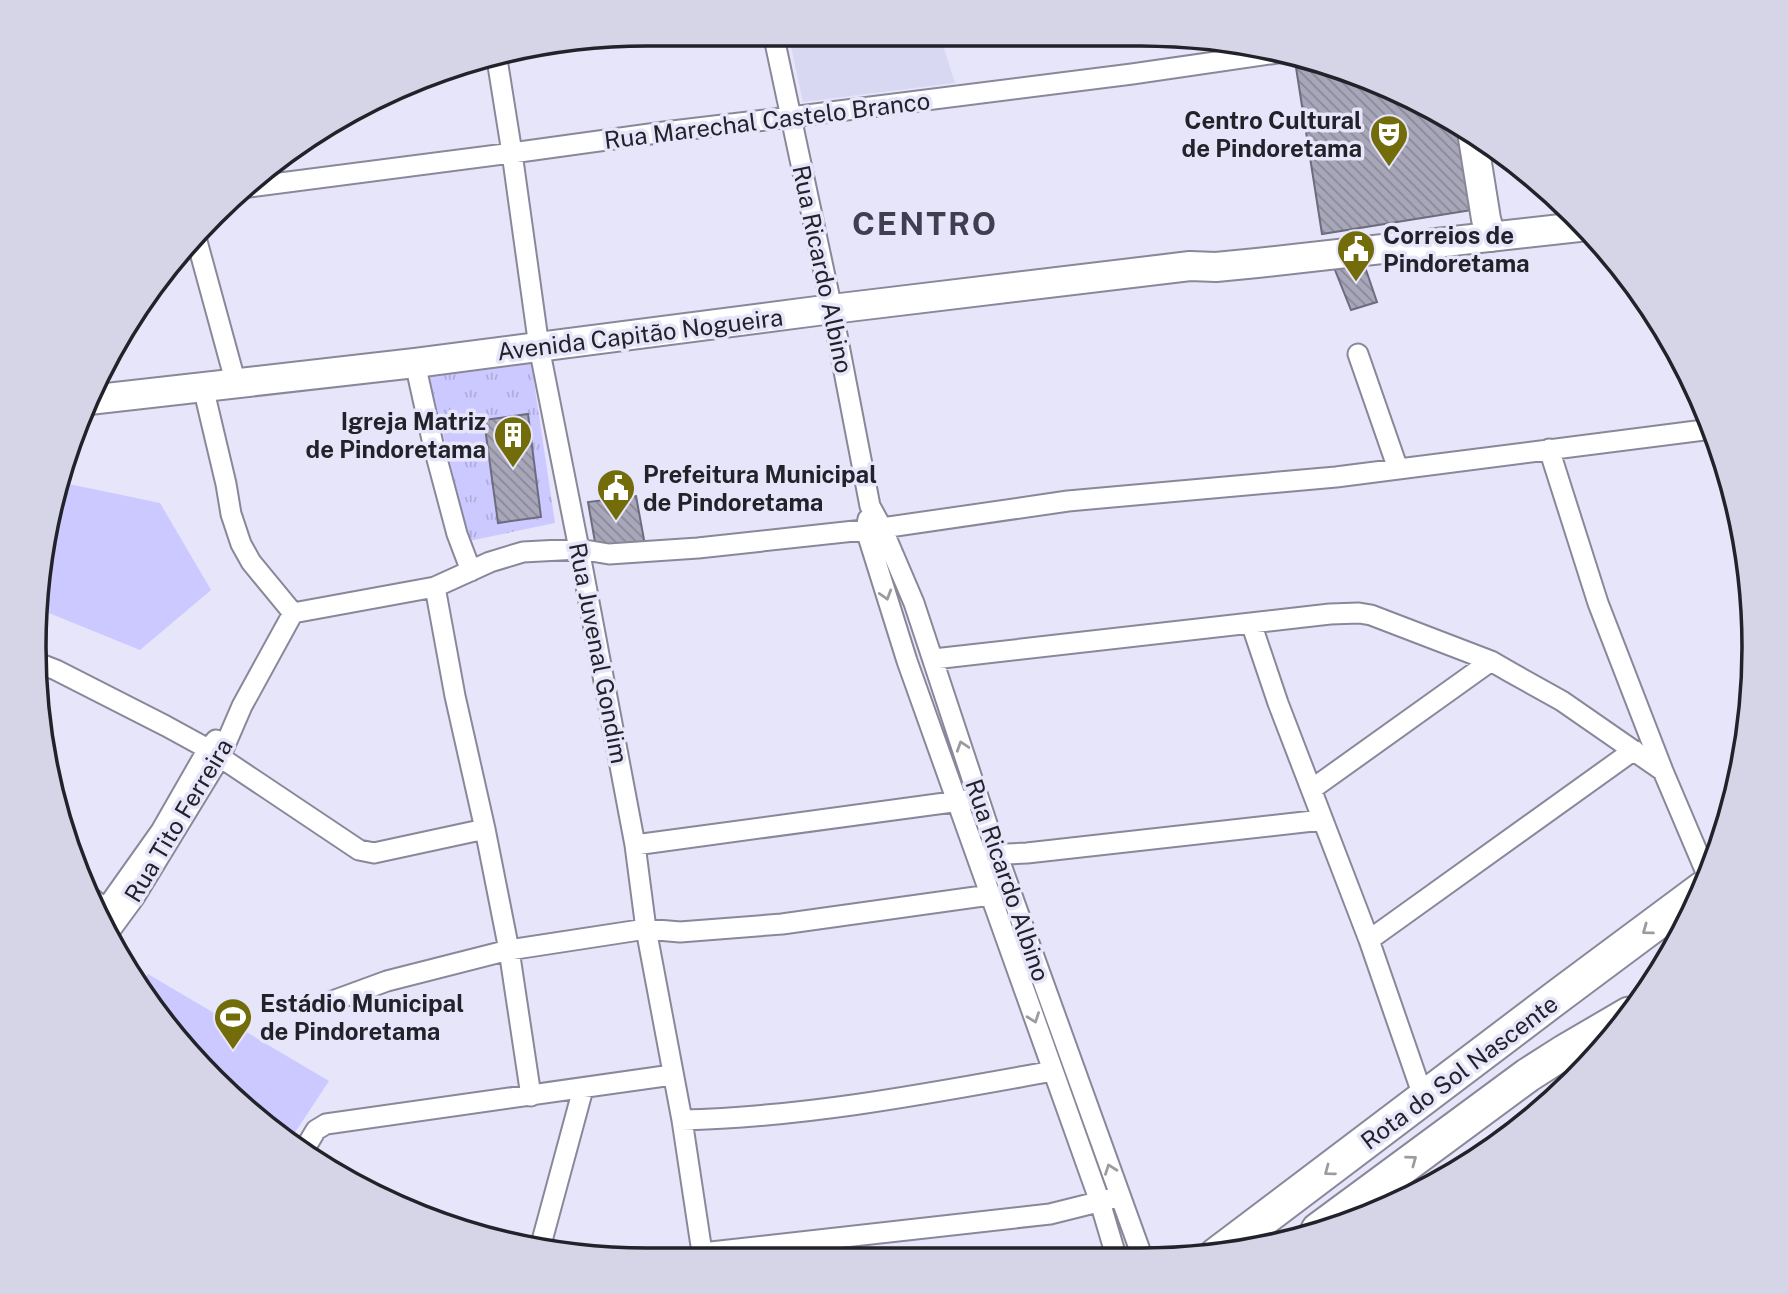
<svg xmlns="http://www.w3.org/2000/svg" width="1788" height="1294" font-family="'Public Sans',sans-serif">
	<style>
		.built { fill: #d8d8f3 }
		.green { fill: #cbc9ff }
		.park { fill: url(#park-tufts) }
		.building { fill: url(#building-back-hatch); stroke: #6d6c7e; stroke-width: 2 }
		.lines { fill: none; stroke-linecap: round; stroke-linejoin: round }
		.minor-casing { stroke: #88889a; stroke-width: 23 }
		.secondary-casing { stroke: #88889a; stroke-width: 32 }
		.trunk-casing { stroke: #88889a; stroke-width: 37 }
		.minor { stroke: #fff; stroke-width: 19 }
		.secondary { stroke: #fff; stroke-width: 28 }
		.trunk { stroke: #fff; stroke-width: 33 }
		.oneway { stroke: #9c9c9f }
		.labels { text-anchor: middle; dominant-baseline: central; stroke-width: 7; stroke-linejoin: round; paint-order: stroke }
		.street-label { font-size: 24px; fill: #22222a; stroke: #e6e5f9 }
		.poi-label { font-size: 24px; font-weight: bold; fill: #22222a; stroke: #e6e5f9; text-anchor: start }
		.district-label { font-size: 32px; font-weight: bold; letter-spacing: 2px; fill: #3f3f4f; stroke: #e6e5f9 }
		.rim { fill: none; stroke: #22222a; stroke-width: 3.5 }
	</style>
	<defs>
		<pattern id="park-tufts" width="24" height="20" patternUnits="userSpaceOnUse" patternTransform="scale(1.75)"><rect width="24" height="20" fill="#cbc9ff"/><path d="M3 7l-1-3M5 7V3M7 7l1-3M15 17l-1-3M17 17v-4M19 17l1-3" fill="none" stroke="#aeacdb"/></pattern>
		<pattern id="building-back-hatch" width="6" height="6" patternUnits="userSpaceOnUse" patternTransform="scale(1.75)"><rect width="6" height="6" fill="#a8a7ba"/><path d="M-1 5l2 2M0 0l6 6M5-1l2 2" fill="none" stroke="#888897"/></pattern>
	</defs>
	<rect width="100%" height="100%" fill="#e6e5f9"/>
	<path class="built" d="M 788,33 L 939,33 L 955,83 L 803,102 Z"/>
	<path class="green" d="M 64,483 L 160,503 L 211,590 L 140,650 L 39,609 L 39,566 Z
		M 148,974 L 329,1081 L 290,1140 L 243,1109 L 160,1021 L 140,986 Z"/>
	<path class="park" d="M 531,362 L 555,523 L 469,541 L 428,371 Z"/>
	<path class="building" d="M 1311,59 L 1458,126 L 1472,210 L 1322,234 L 1295,61 Z
		M 1364,264 L 1377,302 L 1351,310 L 1333,265 Z
		M 528,414 L 541,517 L 498,523 L 484,420 Z
		M 636,496 L 645,545 L 609,549 L 595,542 L 588,502 Z"/>
	<g class="lines">
		<defs>
			<path id="minor" d="M 773,33 L 832,309 L 870,506 L 882,528 L 914,603 L 997,854 L 1142,1256
				M 496,53 L 512,153 L 539,347 L 579,549 L 635,845 L 646,929 L 682,1120 L 703,1259
				M 249,187 L 512,153 L 664,132 L 791,117 L 1132,74 L 1284,52
				M 195,234 L 236,384
				M 1358,354 L 1398,469
				M 415,363 L 433,444 L 457,534 L 471,571
				M 203,387 L 226,484 L 231,514 L 241,544 L 251,562 L 293,613 L 435,587 L 490,562 L 523,552 L 579,549 L 609,554 L 698,548 L 882,528 L 1068,501 L 1336,477 L 1712,429
				M 1549,449 L 1598,603 L 1663,771 L 1708,877
				M 868,519 L 866,530 L 907,661 L 1100,1202 L 1116,1256
				M 435,587 L 455,696 L 485,829 L 509,950 L 531,1096
				M 1251,623 L 1278,703 L 1369,940 L 1424,1099
				M 934,659 L 1330,614 L 1359,613 L 1371,615 L 1491,661 L 1510,672 L 1562,701 L 1663,771
				M 38,663 L 56,670 L 166,726 L 208,749 L 359,850 L 374,853 L 485,829
				M 1312,789 L 1491,661
				M 635,845 L 967,800
				M 986,855 L 1027,853 L 1322,820
				M 87,894 L 106,910
				M 100,917 L 161,831 L 208,749 L 216,740
				M 109,932 L 134,898 L 220,757 L 242,706 L 293,613
				M 1369,940 L 1634,750
				M 327,1003 L 387,981 L 509,950 L 646,929 L 680,932 L 782,924 L 990,895
				M 682,1120 C 807,1117 931,1093 1053,1071
				M 304,1150 L 316,1130 L 326,1124 L 672,1075
				M 540,1248 L 583,1089
				M 702,1253 L 1050,1214 L 1110,1199"/>
			<path id="secondary" d="M 1472,132 L 1486,219 L 1491,237
				M 89,400 L 415,363 L 832,309 L 1190,266 L 1216,267 L 1257,263 L 1579,227"/>
			<path id="trunk" d="M 1318,1230 L 1528,1075 L 1564,1052 L 1629,1014
				M 1216,1255 L 1561,994 L 1702,889"/>
		</defs>
		<use href="#minor" class="minor-casing"/>
		<use href="#secondary" class="secondary-casing"/>
		<use href="#trunk" class="trunk-casing"/>
		<use href="#minor" class="minor"/>
		<use href="#secondary" class="secondary"/>
		<use href="#trunk" class="trunk"/>
	</g>
	<defs><path id="oneway-chevron" d="M-2-3.5L2.5 0L-2 3.5" fill="none" stroke-width="1.6" stroke-linecap="round" stroke-linejoin="round" transform="scale(1.75)"/></defs>
	<g class="oneway">
		<use href="#oneway-chevron" transform="translate(886 595) rotate(73)"/>
		<use href="#oneway-chevron" transform="translate(962 746) rotate(-108)"/>
		<use href="#oneway-chevron" transform="translate(1647 930) rotate(144)"/>
		<use href="#oneway-chevron" transform="translate(1034 1018) rotate(70)"/>
		<use href="#oneway-chevron" transform="translate(1412 1160) rotate(-37)"/>
		<use href="#oneway-chevron" transform="translate(1110 1169) rotate(-110)"/>
		<use href="#oneway-chevron" transform="translate(1329 1171) rotate(143)"/>
	</g>
	<defs>
		<symbol id="theatre-pin" viewBox="-11 -11 22 30"><path d="M0 17L-7.5 6A9.5 9.5 0 1 1 7.5 6Z" fill="#726d0a" stroke="#e6e5f9"/><path d="M-5-5.5Q0-4 5-5.5V0Q5 5 0 6Q-5 5-5 0ZM-3.3-2.5H-1v1.5H-3.3ZM1-2.5H3.3v1.5H1ZM-2.8 1Q0 5.5 2.8 1Z" fill="#fff"/></symbol>
		<symbol id="civic-pin" viewBox="-11 -11 22 30"><path d="M0 17L-7.5 6A9.5 9.5 0 1 1 7.5 6Z" fill="#726d0a" stroke="#e6e5f9"/><path d="M-.6-6.5H3V-4.5H.6V-3L4-1V1h2V6H-6V1h2V-1L-.6-3ZM-1.2 2.5V6h2.4V2.5Z" fill="#fff"/></symbol>
		<symbol id="building-pin" viewBox="-11 -11 22 30"><path d="M0 17L-7.5 6A9.5 9.5 0 1 1 7.5 6Z" fill="#726d0a" stroke="#e6e5f9"/><path d="M-4-6H4V6H1V3H-1V6H-4ZM-2.5-4.3h1.7v1.8h-1.7ZM.8-4.3h1.7v1.8H.8ZM-2.5-1h1.7V.8h-1.7ZM.8-1h1.7V.8H.8Z" fill="#fff"/></symbol>
		<symbol id="stadium-pin" viewBox="-11 -11 22 30"><path d="M0 17L-7.5 6A9.5 9.5 0 1 1 7.5 6Z" fill="#726d0a" stroke="#e6e5f9"/><path d="M0-5a6.5 5 0 1 0 0 10a6.5 5 0 1 0 0-10ZM-3.5-1.8h7v3.6h-7Z" fill="#fff"/></symbol>
	</defs>
	<g fill-rule="evenodd">
		<use href="#theatre-pin" x="1367" y="112" width="44" height="60"/>
		<use href="#civic-pin" x="1334" y="227" width="44" height="60"/>
		<use href="#building-pin" x="491" y="413" width="44" height="60"/>
		<use href="#civic-pin" x="594" y="466" width="44" height="60"/>
		<use href="#stadium-pin" x="211" y="995" width="44" height="60"/>
	</g>
	<g class="labels">
		<g class="street-label">
			<text transform="translate(767 120) rotate(-7)">Rua Marechal Castelo Branco</text>
			<text transform="translate(823 269) rotate(78)">Rua Ricardo Albino</text>
			<text transform="translate(640 334) rotate(-7)">Avenida Capitão Nogueira</text>
			<text transform="translate(599 653) rotate(79)">Rua Juvenal Gondim</text>
			<text transform="translate(178 820) rotate(-59)">Rua Tito Ferreira</text>
			<text transform="translate(1008 880) rotate(71)">Rua Ricardo Albino</text>
			<text transform="translate(1459 1072) rotate(-37)">Rota do Sol Nascente</text>
		</g>
		<g class="poi-label">
			<text x="1362" y="120" text-anchor="end">Centro Cultural<tspan x="1362" dy="28">de Pindoretama</tspan></text>
			<text x="1383" y="235">Correios de<tspan x="1383" dy="28">Pindoretama</tspan></text>
			<text x="486" y="421" text-anchor="end">Igreja Matriz<tspan x="486" dy="28">de Pindoretama</tspan></text>
			<text x="643" y="474">Prefeitura Municipal<tspan x="643" dy="28">de Pindoretama</tspan></text>
			<text x="260" y="1003">Estádio Municipal<tspan x="260" dy="28">de Pindoretama</tspan></text>
		</g>
		<g class="district-label">
			<text x="925" y="223">CENTRO</text>
		</g>
	</g>
	<path d="M0 0H1788V1294H0ZM647 46H1141A601 601 0 0 1 1742 647V647A601 601 0 0 1 1141 1248H647A601 601 0 0 1 46 647V647A601 601 0 0 1 647 46Z" fill="#d6d5e8" fill-rule="evenodd"/>
	<path class="rim" d="M647 46H1141A601 601 0 0 1 1742 647V647A601 601 0 0 1 1141 1248H647A601 601 0 0 1 46 647V647A601 601 0 0 1 647 46Z"/>
</svg>
